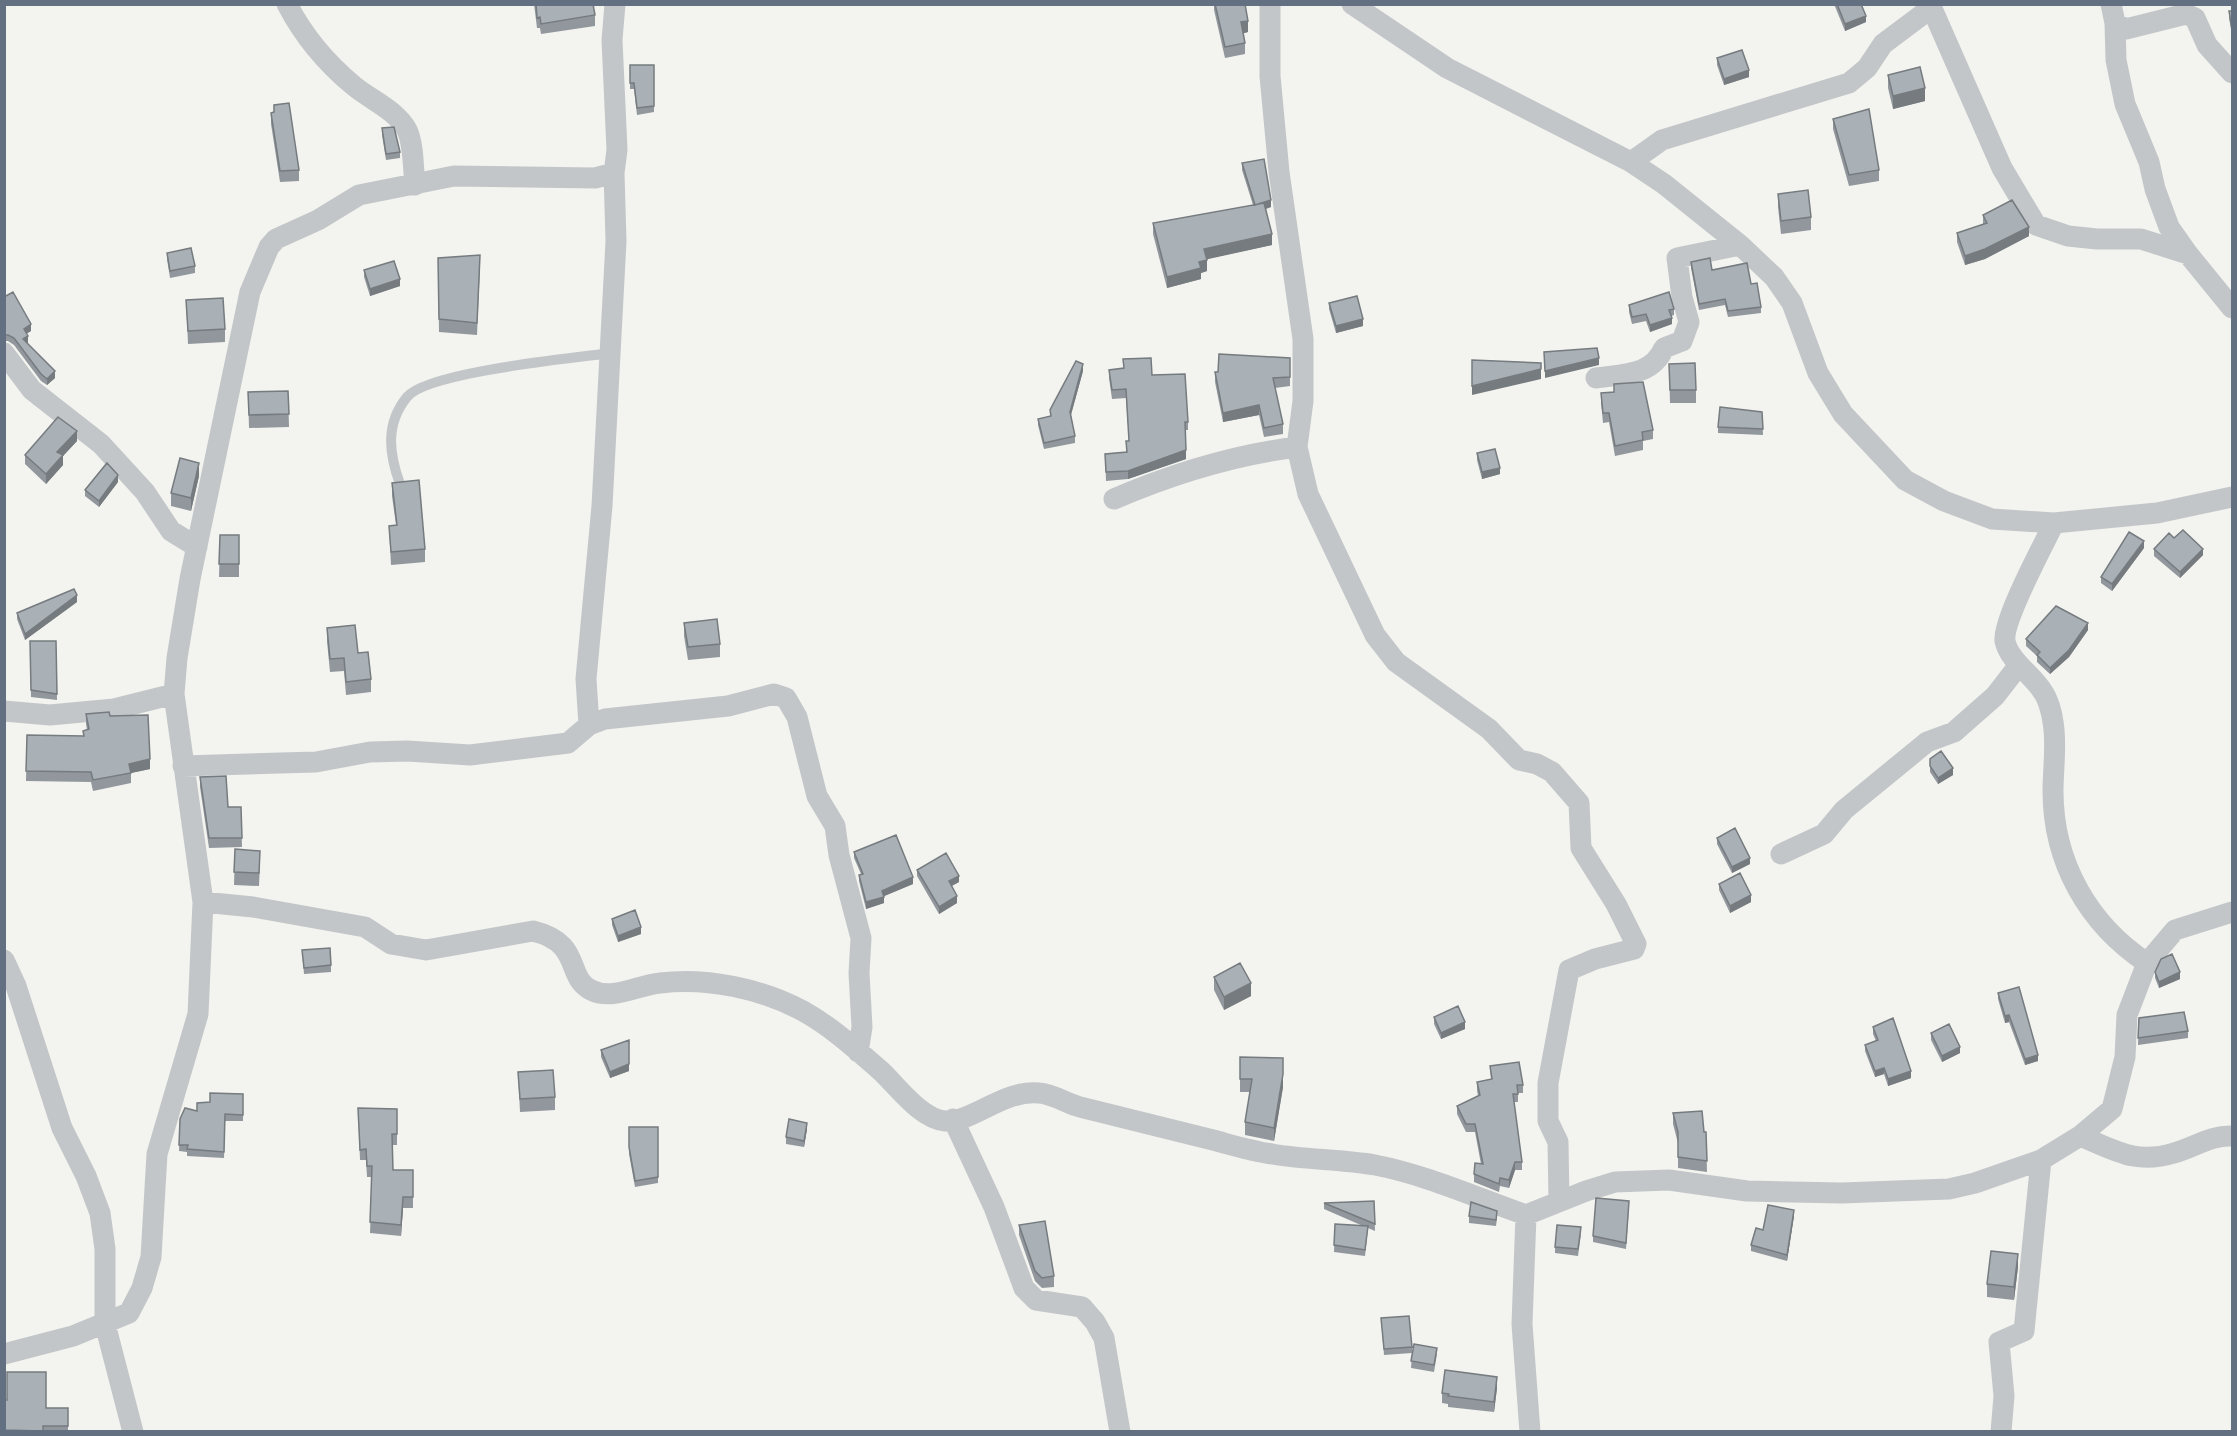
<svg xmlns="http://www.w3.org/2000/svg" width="2237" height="1436" font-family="Raleway,sans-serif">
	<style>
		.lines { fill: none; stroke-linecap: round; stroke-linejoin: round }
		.service { stroke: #c3c6c9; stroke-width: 10 }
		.minor { stroke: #c3c6c9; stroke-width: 21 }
		.wall { fill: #91979d }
		.shaded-wall { fill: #767b7f }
		.building { fill: #a9b0b6; stroke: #767b7f; stroke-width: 1.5 }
	</style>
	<rect width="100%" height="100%" fill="#f3f4ef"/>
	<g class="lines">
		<path class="service" d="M 400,484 C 389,454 385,424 407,397 C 427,372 574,358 611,353"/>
		<path class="minor" d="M 287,4 C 304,37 326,63 354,86 C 371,100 396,110 407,130 C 414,145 413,169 415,185
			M 1270,4 L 1270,76 L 1279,172 L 1303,339 L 1303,401 L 1297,447 L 1308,494 L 1375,635 L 1396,662 L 1489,729 L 1519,760 L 1537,764 L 1552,772 L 1579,803 L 1581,848 L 1616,904 L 1636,944 L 1634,949 L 1595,959 L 1569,970 L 1548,1083 L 1548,1121 L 1558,1142 L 1559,1202
			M 1352,4 L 1447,68 L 1631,162 L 1664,184 L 1740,245 L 1774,277 L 1792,303 L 1818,373 L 1843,414 L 1905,480 L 1944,501 L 1992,519 L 2054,523 L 2157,513 L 2232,497
			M 1930,4 L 2002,168 L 2036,225 L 2068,236 L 2097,239 L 2141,239 L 2188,254 L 2232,308
			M 2111,4 L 2115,23 L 2126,29 L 2186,14 L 2195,18 L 2207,45 L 2232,73
			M 2115,23 L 2116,60 L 2125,104 L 2149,162 L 2155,189 L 2169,227 L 2188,254
			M 1631,162 L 1662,140 L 1849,83 L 1867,68 L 1883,44 L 1931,8
			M 4,353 L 32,390 L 101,444 L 145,492 L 171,531 L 197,547
			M 1596,378 C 1623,374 1652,376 1664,348 L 1682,341 L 1689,322 L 1682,297 L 1677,258 L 1740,245
			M 1114,499 C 1172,474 1234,455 1297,447
			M 2054,523 C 2044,544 2002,621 2005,641 C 2009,661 2033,675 2043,692 C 2048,699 2052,713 2053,722 C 2057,744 2053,768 2053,791 C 2053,862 2088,924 2147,963
			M 4,711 L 50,715 L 114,709 L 174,694
			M 589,725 L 586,679 L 602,506 L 616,241 L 614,173
			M 183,766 L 316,762 L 370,752 L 407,751 L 470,755 L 568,743 L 589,725 L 605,719 L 728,706 L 774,694 L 786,698 L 797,717 L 817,796 L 835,826 L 839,855 L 861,938 L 859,973 L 862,1027 L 858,1052
			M 1781,854 L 1824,834 L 1844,810 L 1927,742 L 1954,732 L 1995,696 L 2019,665
			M 203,902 L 253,907 L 365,927 L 391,944 L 426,950 L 533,931 C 583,943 565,977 591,990 C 612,1001 638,985 660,983 C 707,977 762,989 803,1011 C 832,1027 857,1050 881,1071 C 898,1087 921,1119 945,1121 C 972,1123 1004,1089 1039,1093 C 1053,1094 1066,1103 1080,1107 C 1124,1118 1169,1129 1213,1140 C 1232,1145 1252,1151 1272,1154 C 1306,1160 1341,1159 1375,1165 C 1427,1175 1477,1198 1526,1215 L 1586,1191 L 1615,1182 L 1669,1180 L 1747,1191 L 1842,1193 L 1949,1189 L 1975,1183 L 2041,1160 L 2080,1136 L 2112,1109 L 2125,1057 L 2127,1015 L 2147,963 L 2175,930 L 2232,912
			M 4,960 L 16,986 L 62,1128 L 86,1176 L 100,1213 L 105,1249 L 105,1324 L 133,1432
			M 953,1119 L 994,1207 L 1024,1288 L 1036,1300 L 1082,1307 L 1095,1322 L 1104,1338 L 1120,1432
			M 2080,1136 C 2115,1150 2135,1165 2174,1153 C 2195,1147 2211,1135 2232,1136
			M 1526,1215 L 1522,1324 L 1530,1432
			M 4,1354 L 73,1336 L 129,1313 L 142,1288 L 151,1257 L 157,1154 L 198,1014 L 203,902 L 174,694 L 177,658 L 190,579 L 250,292 L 269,247 L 276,239 L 318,220 L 359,195 L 454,176 L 595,178 L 614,173 L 617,150 L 612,40 L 615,4
			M 2001,1432 L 2004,1396 L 1999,1342 L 2024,1331 L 2041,1160"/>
	</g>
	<path class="wall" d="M 534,4 L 593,4 L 595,15 L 595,26 L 541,34 L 540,28 L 537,28 Z
		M 1214,4 L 1245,4 L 1248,32 L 1243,33 L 1245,43 L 1245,54 L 1225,58 L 1214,10 Z
		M 1834,4 L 1861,4 L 1866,22 L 1845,31 Z
		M 2229,11 L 2232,11 L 2232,35 L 2229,18 Z
		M 1717,58 L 1749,77 L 1724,85 L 1717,65 Z
		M 630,65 L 654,65 L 654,112 L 637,115 L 634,89 L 630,89 Z
		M 1888,75 L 1925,101 L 1893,109 L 1888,88 Z
		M 274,105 L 299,170 L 299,181 L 280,182 L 271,124 L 271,113 L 274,112 Z
		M 1833,119 L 1879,170 L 1879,181 L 1849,186 L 1833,129 Z
		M 382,128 L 400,152 L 400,158 L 386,160 L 382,135 Z
		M 1242,163 L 1271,207 L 1266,209 L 1272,245 L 1206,259 L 1207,271 L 1201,273 L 1201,279 L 1167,288 L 1153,234 L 1153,223 L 1253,205 L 1242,170 Z
		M 1778,194 L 1811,217 L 1811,230 L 1781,234 L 1778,207 Z
		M 1983,215 L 2029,236 L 1985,259 L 1965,265 L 1957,242 L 1957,233 L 1983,224 Z
		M 167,253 L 195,266 L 195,273 L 170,278 L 167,259 Z
		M 438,258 L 480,267 L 477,335 L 439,332 Z
		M 1691,262 L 1751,284 L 1761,307 L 1761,313 L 1728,317 L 1725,305 L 1699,310 L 1691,268 Z
		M 364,270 L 400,286 L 370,296 L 364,277 Z
		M 4,297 L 31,331 L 26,334 L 28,343 L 27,344 L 55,378 L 47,385 L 41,381 L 14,345 L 8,341 L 4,341 Z
		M 186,300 L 225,329 L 225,342 L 188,344 Z
		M 1329,303 L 1363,326 L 1336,333 L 1329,309 Z
		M 1629,305 L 1674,309 L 1674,315 L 1671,316 L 1672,324 L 1650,332 L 1646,321 L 1632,324 L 1629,312 Z
		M 1290,358 L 1290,386 L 1275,388 L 1283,424 L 1283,434 L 1264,437 L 1259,415 L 1223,422 L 1215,382 L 1215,372 Z
		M 1669,364 L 1696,390 L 1696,403 L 1670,403 Z
		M 1109,370 L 1152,375 L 1188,422 L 1188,430 L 1185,430 L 1186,459 L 1128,479 L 1106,481 L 1105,454 L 1126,452 L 1126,441 L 1129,441 L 1126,398 L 1112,399 L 1109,378 Z
		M 1083,371 L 1071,415 L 1075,436 L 1075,443 L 1044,449 L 1038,425 L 1038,419 L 1050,416 L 1050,410 Z
		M 1614,384 L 1653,430 L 1653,439 L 1643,441 L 1643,450 L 1615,456 L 1609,422 L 1603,423 L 1601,402 L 1601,393 L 1614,392 Z
		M 288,391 L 289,427 L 249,428 L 248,392 Z
		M 1762,412 L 1763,435 L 1718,433 L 1718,427 Z
		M 77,441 L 63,456 L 63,465 L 46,484 L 25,464 L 25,455 Z
		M 1477,453 L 1500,474 L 1482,479 L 1477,460 Z
		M 199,476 L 191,511 L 171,506 L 171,493 Z
		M 118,482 L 99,507 L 85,496 L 85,490 Z
		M 392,483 L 425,549 L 425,562 L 391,565 L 389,526 L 396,525 L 392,496 Z
		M 220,535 L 239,535 L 239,577 L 219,577 Z
		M 2174,538 L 2203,555 L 2180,578 L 2154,556 L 2154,549 Z
		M 2144,548 L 2112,591 L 2101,583 L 2101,577 Z
		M 77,602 L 25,640 L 17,619 L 17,613 Z
		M 684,623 L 720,644 L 720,657 L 688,660 L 684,636 Z
		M 327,628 L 358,653 L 371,679 L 371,692 L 346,695 L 344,671 L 330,672 L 327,641 Z
		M 2088,630 L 2069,657 L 2050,674 L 2037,662 L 2037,656 L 2026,646 L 2026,639 Z
		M 30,641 L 56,641 L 57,700 L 31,697 Z
		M 86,714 L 110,716 L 150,769 L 131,773 L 131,783 L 93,791 L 91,782 L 26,781 L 27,735 L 83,736 L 83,731 L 87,730 L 86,724 Z
		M 1930,759 L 1953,775 L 1938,784 L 1930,772 Z
		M 200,777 L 228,807 L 241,807 L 242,847 L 209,848 L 200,787 Z
		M 1717,838 L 1750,864 L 1732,873 L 1717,844 Z
		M 235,849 L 260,864 L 259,886 L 234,885 Z
		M 854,852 L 913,884 L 884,896 L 884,903 L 866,909 L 859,881 L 859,875 L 861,874 L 854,858 Z
		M 917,870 L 959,882 L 952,886 L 957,903 L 939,914 L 917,876 Z
		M 1719,884 L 1751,902 L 1730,913 L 1719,890 Z
		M 612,919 L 641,934 L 618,942 L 612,925 Z
		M 302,950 L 331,965 L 331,972 L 304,974 Z
		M 2155,972 L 2180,979 L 2159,988 L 2155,978 Z
		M 1214,977 L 1251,996 L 1224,1010 L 1214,990 Z
		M 1998,993 L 2038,1061 L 2025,1065 L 2009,1022 L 2005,1023 L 1998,999 Z
		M 1434,1017 L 1465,1029 L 1441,1039 L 1434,1024 Z
		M 2139,1018 L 2188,1031 L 2188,1038 L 2138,1045 Z
		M 1873,1027 L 1911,1078 L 1888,1086 L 1884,1074 L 1875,1077 L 1865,1051 L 1865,1045 L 1876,1041 L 1873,1034 Z
		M 1931,1033 L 1960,1053 L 1942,1062 L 1931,1040 Z
		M 601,1050 L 629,1071 L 610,1078 L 601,1057 Z
		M 1240,1057 L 1283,1087 L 1274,1141 L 1245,1135 L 1245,1122 L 1250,1092 L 1240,1092 Z
		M 1490,1066 L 1523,1085 L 1523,1093 L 1518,1093 L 1518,1102 L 1514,1102 L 1522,1162 L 1522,1170 L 1515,1170 L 1509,1188 L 1500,1186 L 1499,1192 L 1474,1182 L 1474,1174 L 1481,1164 L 1475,1132 L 1466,1132 L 1457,1114 L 1457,1106 L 1478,1096 L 1477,1090 L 1477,1082 L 1491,1079 Z
		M 518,1072 L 555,1097 L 555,1110 L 520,1112 Z
		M 243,1094 L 243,1121 L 225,1121 L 224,1158 L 187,1156 L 187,1152 L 179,1151 L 180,1119 L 197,1111 L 210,1102 Z
		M 358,1108 L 397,1109 L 397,1145 L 392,1145 L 393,1170 L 413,1170 L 413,1208 L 403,1208 L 401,1236 L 370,1233 L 372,1177 L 367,1177 L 366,1160 L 360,1160 Z
		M 1673,1113 L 1704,1132 L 1706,1132 L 1707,1172 L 1678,1168 L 1678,1143 L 1673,1124 Z
		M 629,1127 L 658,1127 L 658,1183 L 635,1187 L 629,1154 Z
		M 807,1129 L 804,1147 L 786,1144 L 786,1137 Z
		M 1374,1201 L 1375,1231 L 1368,1228 L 1365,1256 L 1334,1252 L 1335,1224 L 1363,1226 L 1324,1209 L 1324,1203 Z
		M 1629,1207 L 1626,1249 L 1593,1242 L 1593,1236 Z
		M 1469,1216 L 1497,1218 L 1496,1226 L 1469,1223 Z
		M 1794,1216 L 1787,1261 L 1751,1251 L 1751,1245 Z
		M 1019,1225 L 1054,1276 L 1054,1287 L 1042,1288 L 1035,1281 L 1019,1235 Z
		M 1581,1234 L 1578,1256 L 1555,1253 L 1555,1247 Z
		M 2018,1267 L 2014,1300 L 1987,1297 L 1987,1284 Z
		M 1381,1318 L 1412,1347 L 1412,1352 L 1437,1354 L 1434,1372 L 1411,1368 L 1412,1353 L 1384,1355 Z
		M 1497,1388 L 1494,1412 L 1448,1407 L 1448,1404 L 1442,1403 L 1442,1393 Z
		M 4,1400 L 46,1408 L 68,1408 L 68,1431 L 4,1431 Z"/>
	<path class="shaded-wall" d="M 1866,16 L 1866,22 L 1845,31 L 1845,24 Z
		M 1248,21 L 1248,32 L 1241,34 L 1241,22 Z
		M 1749,70 L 1749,77 L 1724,85 L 1724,79 Z
		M 1925,88 L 1925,101 L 1893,109 L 1893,96 Z
		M 1271,200 L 1271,207 L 1255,212 L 1255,205 Z
		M 2029,227 L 2029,236 L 1985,259 L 1965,265 L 1965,256 Z
		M 1272,234 L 1272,245 L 1204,260 L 1204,249 Z
		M 1207,260 L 1207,271 L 1201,273 L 1201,279 L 1167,288 L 1167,277 L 1199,262 Z
		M 400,279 L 400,286 L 370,296 L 370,289 Z
		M 1672,318 L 1672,324 L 1650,332 L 1650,325 Z
		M 1363,319 L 1363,326 L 1336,333 L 1336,326 Z
		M 31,324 L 31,331 L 24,335 L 24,329 Z
		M 28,336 L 28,343 L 23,346 L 23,339 Z
		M 1599,358 L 1599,365 L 1545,378 L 1545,371 Z
		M 1083,364 L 1083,371 L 1070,418 L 1070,412 Z
		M 1541,369 L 1541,379 L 1472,395 L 1472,386 Z
		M 55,371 L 55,378 L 47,385 L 47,379 Z
		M 1259,405 L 1259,415 L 1223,422 L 1223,413 Z
		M 77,431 L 77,441 L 63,456 L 63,465 L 46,484 L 46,474 L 57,452 Z
		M 1186,450 L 1186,459 L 1128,479 L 1128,471 Z
		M 199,463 L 199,476 L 191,511 L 191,498 Z
		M 1500,468 L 1500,474 L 1482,479 L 1482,472 Z
		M 118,475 L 118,482 L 99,507 L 99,501 Z
		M 2144,541 L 2144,548 L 2112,591 L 2112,584 Z
		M 2203,549 L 2203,555 L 2180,578 L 2180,572 Z
		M 77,595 L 77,602 L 25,640 L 25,634 Z
		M 2088,623 L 2088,630 L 2069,657 L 2050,674 L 2050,668 Z
		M 150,759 L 150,769 L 131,773 L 129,764 Z
		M 1953,768 L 1953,775 L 1938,784 L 1938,778 Z
		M 1750,858 L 1750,864 L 1732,873 L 1732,867 Z
		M 959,876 L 959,882 L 949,887 L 949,881 Z
		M 913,877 L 913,884 L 882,897 L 882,891 Z
		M 1751,895 L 1751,902 L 1730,913 L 1730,906 Z
		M 957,896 L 957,903 L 939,914 L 939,907 Z
		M 884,897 L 884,903 L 866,909 L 866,902 Z
		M 641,927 L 641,934 L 618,942 L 618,936 Z
		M 2180,972 L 2180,979 L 2159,988 L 2159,982 Z
		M 1251,983 L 1251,996 L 1224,1010 L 1224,997 Z
		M 2009,1015 L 2009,1022 L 2005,1023 L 2005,1016 Z
		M 1465,1022 L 1465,1029 L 1441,1039 L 1441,1033 Z
		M 1960,1047 L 1960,1053 L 1942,1062 L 1942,1056 Z
		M 2038,1055 L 2038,1061 L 2025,1065 L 2025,1059 Z
		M 629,1064 L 629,1071 L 610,1078 L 610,1072 Z
		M 1884,1068 L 1884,1074 L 1875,1077 L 1875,1071 Z
		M 1911,1071 L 1911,1078 L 1888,1086 L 1888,1079 Z
		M 1283,1074 L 1283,1087 L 1274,1141 L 1274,1128 Z
		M 807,1123 L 807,1129 L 804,1147 L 804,1141 Z
		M 1515,1162 L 1515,1170 L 1509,1188 L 1509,1180 Z
		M 403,1197 L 403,1208 L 401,1236 L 401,1225 Z
		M 1794,1210 L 1794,1216 L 1787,1261 L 1787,1255 Z
		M 2018,1254 L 2018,1267 L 2014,1300 L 2014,1287 Z
		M 1497,1377 L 1497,1388 L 1494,1412 L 1494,1402 Z"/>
	<path class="building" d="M 536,4 L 593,4 L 595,15 L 541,24 L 540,17 L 537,18 Z
		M 1215,4 L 1245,4 L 1248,21 L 1241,22 L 1245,43 L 1225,47 Z
		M 1837,4 L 1861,4 L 1866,16 L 1845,24 Z
		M 2229,11 L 2232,11 L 2232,29 Z
		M 1742,50 L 1749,70 L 1724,79 L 1717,58 Z
		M 630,65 L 654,65 L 654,106 L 637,108 L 634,83 L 630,83 Z
		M 1920,67 L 1925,88 L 1893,96 L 1888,75 Z
		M 289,103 L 299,170 L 280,171 L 271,113 L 274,112 L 274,105 Z
		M 1869,109 L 1879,170 L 1849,175 L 1833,119 Z
		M 394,127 L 400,152 L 386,154 L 382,128 Z
		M 1264,159 L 1271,200 L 1255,205 L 1242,163 Z
		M 1808,190 L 1811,217 L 1781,221 L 1778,194 Z
		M 2012,200 L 2029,227 L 1985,249 L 1965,256 L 1957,233 L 1987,223 L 1983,215 Z
		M 1264,203 L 1272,234 L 1204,249 L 1207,260 L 1199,262 L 1201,268 L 1167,277 L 1153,223 Z
		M 191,248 L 195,266 L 170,271 L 167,253 Z
		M 480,255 L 477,323 L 439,319 L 438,258 Z
		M 1710,258 L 1712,270 L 1747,263 L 1751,284 L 1757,283 L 1761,307 L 1728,311 L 1725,299 L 1699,304 L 1691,262 Z
		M 394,261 L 400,279 L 370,289 L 364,270 Z
		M 13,292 L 31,324 L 24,329 L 28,336 L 23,339 L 55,371 L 47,379 L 41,374 L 14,338 L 8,335 L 4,335 L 4,297 Z
		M 1669,292 L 1674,309 L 1669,310 L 1672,318 L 1650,325 L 1646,314 L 1632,317 L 1629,305 Z
		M 1357,296 L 1363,319 L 1336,326 L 1329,303 Z
		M 223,298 L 225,329 L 188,331 L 186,300 Z
		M 1597,348 L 1599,358 L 1545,371 L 1544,352 Z
		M 1219,354 L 1290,358 L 1290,377 L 1273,378 L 1283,424 L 1264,428 L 1259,405 L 1223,413 L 1215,372 L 1218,372 Z
		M 1151,358 L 1152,375 L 1185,374 L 1188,422 L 1185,422 L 1186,450 L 1128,471 L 1106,472 L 1105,454 L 1127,452 L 1126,441 L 1129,441 L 1126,389 L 1112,390 L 1109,370 L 1124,368 L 1123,359 Z
		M 1472,360 L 1541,363 L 1541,369 L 1472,386 Z
		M 1076,361 L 1083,364 L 1070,412 L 1075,436 L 1044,443 L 1038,419 L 1051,416 L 1050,410 Z
		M 1695,363 L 1696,390 L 1670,390 L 1669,364 Z
		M 1643,382 L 1653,430 L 1642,432 L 1643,440 L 1615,446 L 1609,413 L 1603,413 L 1601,393 L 1614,392 L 1614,384 Z
		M 288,391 L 289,414 L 249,415 L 248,392 Z
		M 1720,407 L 1762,412 L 1763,429 L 1718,427 Z
		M 58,417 L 77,431 L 57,452 L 63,455 L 46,474 L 25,455 Z
		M 1495,449 L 1500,468 L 1482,472 L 1477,453 Z
		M 180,458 L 199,463 L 191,498 L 171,493 Z
		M 107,463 L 118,475 L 99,501 L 85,490 Z
		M 419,480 L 425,549 L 391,552 L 389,526 L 397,525 L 392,483 Z
		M 2183,530 L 2203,549 L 2180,572 L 2154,549 L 2169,533 L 2174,538 Z
		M 2129,532 L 2144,541 L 2112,584 L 2101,577 Z
		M 220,535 L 239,535 L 239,564 L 219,564 Z
		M 74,589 L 77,595 L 25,634 L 17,613 Z
		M 2056,606 L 2088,623 L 2069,650 L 2050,668 L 2037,655 L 2040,652 L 2026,639 Z
		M 717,619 L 720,644 L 688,647 L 684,623 Z
		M 355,625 L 358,653 L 368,652 L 371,679 L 346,682 L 344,658 L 330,659 L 327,628 Z
		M 30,641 L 56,641 L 57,694 L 31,690 Z
		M 109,712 L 110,716 L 148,715 L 150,759 L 129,764 L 131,773 L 93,780 L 91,772 L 26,771 L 27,735 L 84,736 L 83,731 L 89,729 L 86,714 Z
		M 1941,751 L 1953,768 L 1938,778 L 1930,766 L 1930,759 Z
		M 226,776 L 228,807 L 241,807 L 242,838 L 209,838 L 200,777 Z
		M 1735,828 L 1750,858 L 1732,867 L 1717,838 Z
		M 896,835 L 913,877 L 882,891 L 884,897 L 866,902 L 859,875 L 863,874 L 854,852 Z
		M 235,849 L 260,851 L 259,873 L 234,872 Z
		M 946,853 L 959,876 L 949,881 L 957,896 L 939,907 L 917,870 Z
		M 1740,873 L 1751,895 L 1730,906 L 1719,884 Z
		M 635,910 L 641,927 L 618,936 L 612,919 Z
		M 330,948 L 331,965 L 304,968 L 302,950 Z
		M 2172,954 L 2180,972 L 2159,982 L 2155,972 L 2161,959 Z
		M 1240,963 L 1251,983 L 1224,997 L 1214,977 Z
		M 2019,987 L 2038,1055 L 2025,1059 L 2009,1015 L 2005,1016 L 1998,993 Z
		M 1458,1006 L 1465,1022 L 1441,1033 L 1434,1017 Z
		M 2184,1012 L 2188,1031 L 2138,1038 L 2139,1018 Z
		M 1893,1018 L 1911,1071 L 1888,1079 L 1884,1068 L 1875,1071 L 1865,1045 L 1878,1040 L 1873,1027 Z
		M 1949,1024 L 1960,1047 L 1942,1056 L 1931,1033 Z
		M 629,1040 L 629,1064 L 610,1072 L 601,1050 Z
		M 1240,1057 L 1283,1058 L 1283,1074 L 1274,1128 L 1245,1122 L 1252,1079 L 1240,1079 Z
		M 1519,1062 L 1523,1085 L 1517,1085 L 1518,1094 L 1513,1094 L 1522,1162 L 1515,1162 L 1509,1180 L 1500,1178 L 1499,1184 L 1474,1174 L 1475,1163 L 1483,1164 L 1475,1124 L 1466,1124 L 1457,1106 L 1480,1095 L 1477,1082 L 1492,1079 L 1490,1066 Z
		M 553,1070 L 555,1097 L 520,1099 L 518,1072 Z
		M 210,1093 L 243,1094 L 243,1115 L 225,1114 L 224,1152 L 187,1149 L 188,1145 L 179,1145 L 180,1119 L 185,1108 L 197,1111 L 197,1103 L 210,1102 Z
		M 358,1108 L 397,1109 L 397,1134 L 392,1134 L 393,1170 L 413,1170 L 413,1197 L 403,1197 L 401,1225 L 370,1222 L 372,1166 L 367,1166 L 366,1149 L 360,1150 Z
		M 1702,1111 L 1704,1132 L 1706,1132 L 1707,1161 L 1678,1157 L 1678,1132 L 1673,1113 Z
		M 789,1119 L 807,1123 L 804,1141 L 786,1137 Z
		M 629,1127 L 658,1127 L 658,1177 L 635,1181 L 629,1147 Z
		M 1596,1198 L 1629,1201 L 1626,1243 L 1593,1236 Z
		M 1374,1201 L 1375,1224 L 1324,1203 Z
		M 1471,1202 L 1497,1211 L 1496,1220 L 1469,1216 Z
		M 1768,1205 L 1794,1210 L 1787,1255 L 1751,1245 L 1756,1228 L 1763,1230 Z
		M 1045,1221 L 1054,1276 L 1042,1278 L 1035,1271 L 1019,1225 Z
		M 1335,1224 L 1368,1226 L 1365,1250 L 1334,1245 Z
		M 1557,1225 L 1581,1227 L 1578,1249 L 1555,1247 Z
		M 1991,1251 L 2018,1254 L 2014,1287 L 1987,1284 Z
		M 1409,1316 L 1412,1347 L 1384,1349 L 1381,1318 Z
		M 1414,1344 L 1437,1348 L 1434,1365 L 1411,1361 Z
		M 1445,1370 L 1497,1377 L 1494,1402 L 1448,1396 L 1449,1394 L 1442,1393 Z
		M 7,1372 L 46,1372 L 46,1408 L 68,1408 L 68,1426 L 43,1426 L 43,1431 L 4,1430 L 4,1400 L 7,1400 Z"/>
	<rect width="2237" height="1436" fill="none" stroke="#627081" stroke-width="12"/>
</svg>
